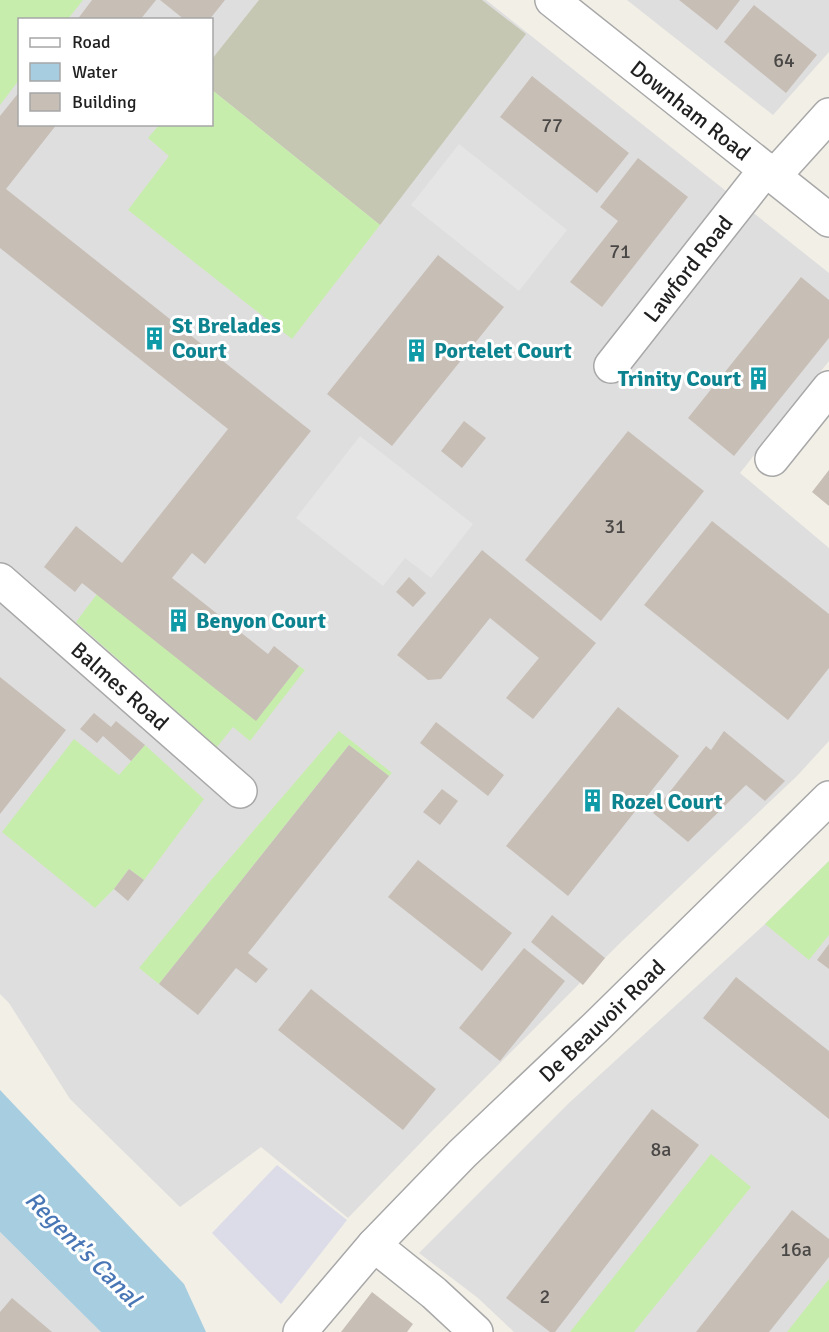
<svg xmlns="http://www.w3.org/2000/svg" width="829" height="1332" font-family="Signika,sans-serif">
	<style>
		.residential { fill: #dfdede; fill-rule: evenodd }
		.construction { fill: #c5c7b2 }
		.grass { fill: #c7edac }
		.parking { fill: #e5e5e5 }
		.plaza { fill: #dcdbe8 }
		.water { fill: #a7cee0 }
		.building { fill: #c7beb6 }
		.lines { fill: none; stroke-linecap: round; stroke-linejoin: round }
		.minor-casing { stroke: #a8a8a8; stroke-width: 36 }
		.minor { stroke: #fff; stroke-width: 33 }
		.labels { text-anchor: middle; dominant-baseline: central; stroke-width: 6; stroke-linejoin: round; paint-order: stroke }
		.number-label { font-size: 20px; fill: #4a4846 }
		.street-label { font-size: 22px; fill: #212121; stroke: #fff }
		.culture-label { font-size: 22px; font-weight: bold; fill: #0d838f; stroke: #fff; text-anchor: start }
		.water-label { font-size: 24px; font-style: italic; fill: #4976b5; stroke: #fff }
	</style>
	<rect width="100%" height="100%" fill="#f2efe7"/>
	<path class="residential" d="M 0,0 L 486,0 L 829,273 L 829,361 L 740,473 L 829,548 L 829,741 L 797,776 L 621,942 L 431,1132 L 348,1218 L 261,1147 L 180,1207 L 70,1099 L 9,1003 L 0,994 ZM 20,20 L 212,20 L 212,124 L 20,124 Z
		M 627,0 L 829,0 L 829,52 L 773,115 Z
		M 829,861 L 829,1332 L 514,1332 L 478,1298 L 419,1253 L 569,1103 L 765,924 Z
		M 0,1232 L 101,1332 L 0,1332 Z"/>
	<path class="construction" d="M 259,0 L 482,0 L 526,34 L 380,225 L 212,90 L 212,59 Z"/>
	<path class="grass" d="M 0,0 L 83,0 L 68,19 L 20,20 L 19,80 L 0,105 Z
		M 212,90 L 380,225 L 292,339 L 128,210 L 169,156 L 148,138 L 159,125 L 212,124 Z
		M 97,594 L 256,720 L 299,666 L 305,670 L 250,741 L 233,727 L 217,747 L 76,622 Z
		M 339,731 L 392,773 L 389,776 L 349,745 L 159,984 L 139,968 L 212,879 Z
		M 74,739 L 119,775 L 145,745 L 204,799 L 144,880 L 129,869 L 114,889 L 95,908 L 2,832 Z
		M 829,861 L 829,935 L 809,960 L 765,924 Z
		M 711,1154 L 751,1187 L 634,1332 L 570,1332 Z
		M 829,1279 L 829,1332 L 787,1332 Z"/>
	<path class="parking" d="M 459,144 L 567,230 L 519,291 L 411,205 Z
		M 360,436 L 473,524 L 431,578 L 405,558 L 383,586 L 296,518 Z"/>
	<path class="plaza" d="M 277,1165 L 347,1220 L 281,1304 L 212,1233 Z"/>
	<path class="water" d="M 0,1090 L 184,1284 L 206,1332 L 101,1332 L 0,1232 Z"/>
	<path class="building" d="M 92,0 L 156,0 L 140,20 L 77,20 Z
		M 160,0 L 225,0 L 209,20 L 185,20 Z
		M 679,0 L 740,0 L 717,30 Z
		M 754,5 L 817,55 L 786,93 L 724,42 Z
		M 532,76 L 629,153 L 597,193 L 500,117 Z
		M 20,91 L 20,124 L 57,124 L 6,189 L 311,431 L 205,564 L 192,553 L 172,578 L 268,654 L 274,646 L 299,666 L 256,721 L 82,583 L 75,592 L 44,567 L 76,526 L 122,563 L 228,429 L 0,248 L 0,116 Z
		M 638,158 L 688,197 L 602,307 L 570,282 L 618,221 L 600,207 Z
		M 438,255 L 504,307 L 392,446 L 327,394 Z
		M 801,277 L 829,300 L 829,338 L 734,456 L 688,418 Z
		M 464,421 L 486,438 L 462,468 L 441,451 Z
		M 628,431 L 704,491 L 601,621 L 525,560 Z
		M 829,470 L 829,506 L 812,492 Z
		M 712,521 L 829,614 L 829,668 L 788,720 L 644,605 Z
		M 482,550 L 596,643 L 533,719 L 506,698 L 539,658 L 490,618 L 441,679 L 428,680 L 397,655 Z
		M 409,577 L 426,593 L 413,607 L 396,592 Z
		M 0,677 L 66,730 L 0,814 Z
		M 618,707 L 679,756 L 568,896 L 506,846 Z
		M 94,713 L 111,727 L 116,721 L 145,745 L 131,761 L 103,736 L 97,743 L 80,729 Z
		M 436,722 L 504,775 L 488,796 L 420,743 Z
		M 724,731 L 785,781 L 765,801 L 746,785 L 688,842 L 653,813 L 706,746 L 711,750 Z
		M 349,745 L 389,776 L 248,953 L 268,969 L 256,983 L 236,968 L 198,1015 L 159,984 Z
		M 442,789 L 458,801 L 440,825 L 423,812 Z
		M 418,860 L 512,933 L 482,971 L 388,897 Z
		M 129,869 L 144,880 L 128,901 L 114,889 Z
		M 552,915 L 605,958 L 583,985 L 531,942 Z
		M 829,944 L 829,969 L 817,960 Z
		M 524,948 L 565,981 L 500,1061 L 459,1028 Z
		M 736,977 L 829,1051 L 829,1119 L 703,1018 Z
		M 311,989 L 436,1089 L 403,1130 L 278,1030 Z
		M 652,1109 L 699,1145 L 555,1332 L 550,1332 L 506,1298 Z
		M 792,1210 L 829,1239 L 829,1257 L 769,1332 L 696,1332 Z
		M 372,1292 L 413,1324 L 407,1332 L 341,1332 Z
		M 12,1298 L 52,1332 L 0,1332 L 0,1312 Z"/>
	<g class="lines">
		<defs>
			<g id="minor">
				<path id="s1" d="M 552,0 L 829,220"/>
				<path d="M 774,176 L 829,115"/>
				<path id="s2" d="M 611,366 L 766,169"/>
				<path d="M 772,459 L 829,388"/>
				<path id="s3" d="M 0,580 L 240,791"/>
				<path d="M 374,1245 L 434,1293 L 476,1332"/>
				<path id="s4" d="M 300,1332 L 374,1245 L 462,1154 L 597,1026 L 829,798"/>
			</g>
		</defs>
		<use href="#minor" class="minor-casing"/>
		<use href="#minor" class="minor"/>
	</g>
	<defs>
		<symbol id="building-bare" viewBox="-9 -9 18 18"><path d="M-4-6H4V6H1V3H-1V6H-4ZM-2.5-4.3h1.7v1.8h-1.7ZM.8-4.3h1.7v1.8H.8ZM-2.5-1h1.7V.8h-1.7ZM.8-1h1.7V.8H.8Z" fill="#0f9aa8" stroke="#fff" stroke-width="2.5" paint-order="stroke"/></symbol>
	</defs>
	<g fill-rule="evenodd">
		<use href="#building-bare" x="138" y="322" width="33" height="33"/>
		<use href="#building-bare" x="400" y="334" width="33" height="33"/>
		<use href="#building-bare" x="742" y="362" width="33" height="33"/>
		<use href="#building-bare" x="162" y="604" width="33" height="33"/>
		<use href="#building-bare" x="576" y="784" width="33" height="33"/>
	</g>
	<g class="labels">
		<g class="number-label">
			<text x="784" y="60">64</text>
			<text x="552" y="125">77</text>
			<text x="620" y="251">71</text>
			<text x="615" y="526">31</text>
			<text x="661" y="1149">8a</text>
			<text x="796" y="1249">16a</text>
			<text x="545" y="1296">2</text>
		</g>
		<g class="street-label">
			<text stroke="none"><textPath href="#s1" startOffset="177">Downham Road</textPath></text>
			<text stroke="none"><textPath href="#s2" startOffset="124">Lawford Road</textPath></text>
			<text stroke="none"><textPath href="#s3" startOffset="160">Balmes Road</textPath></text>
			<text stroke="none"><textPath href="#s4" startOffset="434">De Beauvoir Road</textPath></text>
		</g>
		<g class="culture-label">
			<text x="172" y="325">St Brelades<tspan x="172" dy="25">Court</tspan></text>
			<text x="434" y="350">Portelet Court</text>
			<text x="741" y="378" text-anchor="end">Trinity Court</text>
			<text x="196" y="620">Benyon Court</text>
			<text x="611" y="801">Rozel Court</text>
		</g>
		<g class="water-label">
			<text transform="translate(83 1249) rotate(45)">Regent's Canal</text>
		</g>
	</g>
	<rect x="18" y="18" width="195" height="108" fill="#ffffff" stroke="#a6a6a6" stroke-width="1.5"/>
	<rect x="30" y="38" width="30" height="9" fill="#ffffff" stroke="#a6a6a6" stroke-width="1.5"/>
	<text x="72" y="48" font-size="18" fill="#212121">Road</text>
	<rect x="30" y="63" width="30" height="18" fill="#a7cee0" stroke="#a6a6a6" stroke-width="1.5"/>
	<text x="72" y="78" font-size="18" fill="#212121">Water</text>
	<rect x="30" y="93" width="30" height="18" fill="#c7beb6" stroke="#a6a6a6" stroke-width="1.5"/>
	<text x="72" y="108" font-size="18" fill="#212121">Building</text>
</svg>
